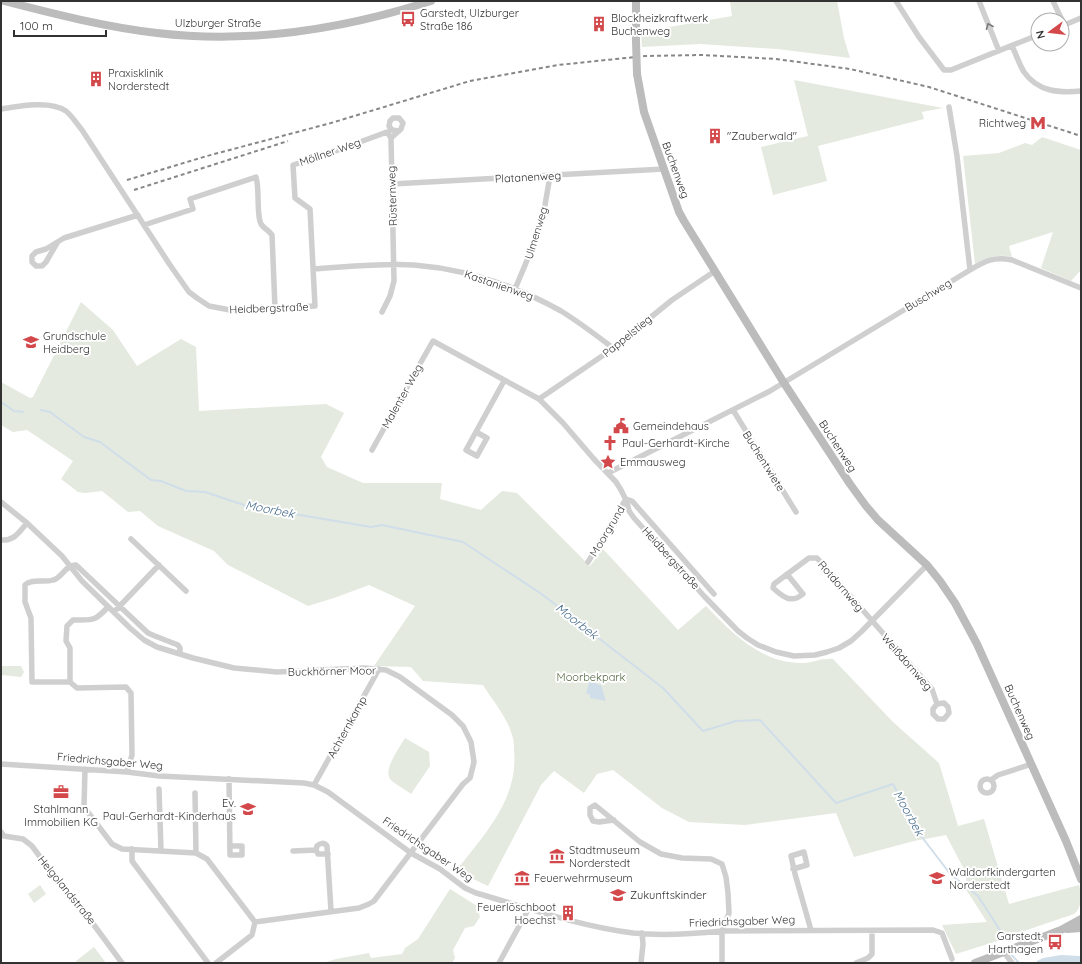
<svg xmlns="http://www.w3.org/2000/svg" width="1082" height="964" font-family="Quicksand,sans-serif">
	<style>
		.green { fill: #e4eadf }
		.water { fill: #d0deea }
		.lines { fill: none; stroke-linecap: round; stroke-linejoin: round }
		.stream { stroke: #d0deea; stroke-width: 2 }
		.street { stroke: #cfcfcf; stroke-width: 5.5 }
		.secondary { stroke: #bcbcbc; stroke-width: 8 }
		.rail { stroke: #878787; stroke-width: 2; stroke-dasharray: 4 3; stroke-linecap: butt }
		.secondary-bridge { stroke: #bcbcbc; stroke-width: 8 }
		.oneway { stroke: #797979 }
		.labels { text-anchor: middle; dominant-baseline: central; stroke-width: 4; stroke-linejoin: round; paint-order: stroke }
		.poi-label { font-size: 11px; fill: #323232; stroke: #fff; text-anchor: start }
		.street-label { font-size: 11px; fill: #323232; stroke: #fff }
		.park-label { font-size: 11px; fill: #536943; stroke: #fff }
		.water-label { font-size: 12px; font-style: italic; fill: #476d8c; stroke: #fff }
	</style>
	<rect width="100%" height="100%" fill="#fff"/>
	<path class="green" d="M 730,1 L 837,1 L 844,38 L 850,58 L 777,49 L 700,44 L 642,47 L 641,32 L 732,16 Z
		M 794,80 L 943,108 L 922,112 L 924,119 L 818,146 L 827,181 L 773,195 L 761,147 L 808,136 Z
		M 1042,137 L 1081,150 L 1081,270 L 1071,281 L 1041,268 L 1053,232 L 1009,246 L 1012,257 C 998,254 988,257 975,264 L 963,156 L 999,153 L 1025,143 L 1032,145 Z
		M 81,302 L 113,330 L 137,366 L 181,339 L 196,347 L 199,411 L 326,404 L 344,413 L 321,457 L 327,467 L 363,483 L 442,483 L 440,499 L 481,510 L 502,491 L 517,493 L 590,566 L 603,549 L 678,630 L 706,606 C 733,634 763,665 805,663 C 815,662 823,658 833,659 L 893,722 L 939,763 L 958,826 L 984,819 L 1009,904 L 1079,885 C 1082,894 1082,908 1074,914 L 1018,933 L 1010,937 L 956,954 L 942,925 L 987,922 L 967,891 L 966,873 L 946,835 L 914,841 L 854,857 L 836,813 L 745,825 L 689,822 L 662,808 L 613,770 L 597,774 L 584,793 L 554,771 L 541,785 L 488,886 L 456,871 C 484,835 519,799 514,750 C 514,745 514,740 512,735 C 507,717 493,701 483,685 L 423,681 L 411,667 L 374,666 L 415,606 L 369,585 L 334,598 L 308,606 L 228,565 L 214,551 L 158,526 L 140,511 L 128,512 L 102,491 L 85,493 L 78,492 L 61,479 L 73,461 L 27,430 L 13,432 L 1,425 L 1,382 L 30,398 L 33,397 Z
		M 1,666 L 21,666 L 24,672 L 21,677 L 1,675 Z
		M 405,738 L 429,752 L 430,766 L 411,794 C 406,790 393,783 390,779 C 383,769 400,747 405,738 Z
		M 40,885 L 46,894 L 34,903 L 28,894 Z
		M 450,889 L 477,906 L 480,917 L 474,926 L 465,928 L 453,950 L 455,958 L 452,963 L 323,963 L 336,959 L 369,953 L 371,958 L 402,954 L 405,948 L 418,939 Z
		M 94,947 L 106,963 L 77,963 L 76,961 Z"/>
	<path class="water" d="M 590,680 L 595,682 L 598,685 L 601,685 L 606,701 L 590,698 L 590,695 L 586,693 Z
		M 1061,955 L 1081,956 L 1081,963 L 1037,963 L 1037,961 L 1043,958 Z"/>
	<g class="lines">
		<path class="stream" d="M 1,402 L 14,411 L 23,412
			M 41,410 L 50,412 L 84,437 L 100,442 L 151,480 L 161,481 L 186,491 L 205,492 L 247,506 L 371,527 L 382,525 L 463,542 L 543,595 L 663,688 L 703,731 L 736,721 L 760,720 L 836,803 L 893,784 L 918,832 L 951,875 L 967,887 L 978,896 L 1005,938
			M 1010,953 L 1019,963"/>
		<path class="street" d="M 896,1 L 919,37 L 944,70 L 951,70 L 1038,35
			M 979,1 L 999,51
			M 1053,1 L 1062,20
			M 1062,26 L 1081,18
			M 1012,46 C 1016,54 1019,64 1024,72 C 1038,92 1059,93 1081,91
			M 949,107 L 957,156 L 970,270
			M 1,109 C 19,106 50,100 66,111 C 72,116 77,124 82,130 L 170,265 L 189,292 L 197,298 L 209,306 L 230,310 L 315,306 L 310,209 L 295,198 L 293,165 L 330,153 L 387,132 L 391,138
			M 392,184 L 664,169
			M 144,225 L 193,209 L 190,199 L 256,177 C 260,190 256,215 261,224 C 264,229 269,230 272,235 L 275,308
			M 57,243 L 46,262 L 42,266 L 36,266 L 32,262 L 32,256 L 36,252 L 46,249 L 64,238 L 138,215
			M 313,269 C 346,267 380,263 414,265 C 465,269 516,286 561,311 C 579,322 596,335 613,348
			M 515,289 L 536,239 L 545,205 L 550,176
			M 382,312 L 390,296 L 394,281 L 391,138 L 401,129 L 403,123 L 399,118 L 393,118 L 390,121 L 389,126 L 392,130 L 399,131
			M 539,399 L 608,352 L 672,300 L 715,271
			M 733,410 L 796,512
			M 476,432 L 487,438 L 477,456 L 466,450 L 504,381
			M 372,450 L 421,362 L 433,341 L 539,399 L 563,423 L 593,458 L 616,482 L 621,490 L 627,502 L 629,511 L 634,518 L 704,596 L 738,631 L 747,638 L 758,645 L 776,652 L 794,656 L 815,655 L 827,652 L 839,648 L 851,641 L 861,632 L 927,565
			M 608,473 L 770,391 L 970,270 C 985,261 994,256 1012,260 L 1081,288
			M 1,502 L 27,523 L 62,556 L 82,581 L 130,628 L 144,640 L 157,647 L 193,658 L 234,668 L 277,672 L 364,668 L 386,670 L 400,677 L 452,715 L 463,726 L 471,742 L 474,762 L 470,778 L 463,784 L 374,901 L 369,904 L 359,908 L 255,922 L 252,935 L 216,963
			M 131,539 L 186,591
			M 1,540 C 15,541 19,532 27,523
			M 588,562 L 626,499 L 632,501 L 714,594
			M 787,574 L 803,594 C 791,604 783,597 773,588 L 774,584 L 809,558 L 817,558 L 932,689 L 937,704 L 933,709 L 933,714 L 938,719 L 944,719 L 949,713 L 948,707 L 944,703 L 937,704
			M 114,612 L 159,565
			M 70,682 L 70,648 L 66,641 L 67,626 L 73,620 C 93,620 94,622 108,607
			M 1,764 L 127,772 L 159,776 L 304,783 L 314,785 L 328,792 L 411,853 L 440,869 L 465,888 L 476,893 C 528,908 579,926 633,933 C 662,936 693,934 722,931 L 933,930 L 942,933 L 952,959
			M 85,769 L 84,807 L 112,844 L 122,849 L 196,853 L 207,859 L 255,922
			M 127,772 L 132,755 L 131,693 L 126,687 L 77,688 L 70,682 L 32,682 L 31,618 L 25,602 L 25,585 C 32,578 44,583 53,580 C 62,578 66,564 76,565 L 148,633 L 155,636 L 178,645 L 180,648 L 180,653
			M980 786a7 7 0 1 1 14 0a7 7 0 1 1-14 0Z
			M 229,779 L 230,855 L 242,855 L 242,846 L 230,846
			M 991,780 L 998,775 L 1032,764
			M 314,785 L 379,669
			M 159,789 L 161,851
			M 195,793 L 196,853
			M 614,820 L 599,822 L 593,821 L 590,815 L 590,808 L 595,805 L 640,842 L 661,854 L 682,858 L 711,859 L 722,864 L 726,877 L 728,893 L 729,913 L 722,931 L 722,963
			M 1,832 L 4,836 L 23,839 L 32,846 L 66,892 L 74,898 L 122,963
			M 132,849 L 132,861 L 208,963
			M 316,850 L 317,846 C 320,843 324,842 327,846 L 331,911
			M 293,851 L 316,850 L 318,854 L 328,854
			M 793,869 L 807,865 L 804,852 L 791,856 L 795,874 L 811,930
			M 1003,951 L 1012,963
			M 499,963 L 529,908
			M 641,963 L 643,944 L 642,933
			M 856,963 L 868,958 L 872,954 L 872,931"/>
		<path class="secondary" d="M 4,1 C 54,14 105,27 157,33 C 249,44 344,29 431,1
			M 636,1 L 636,41
			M 637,74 L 644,112 L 679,212 L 684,221 L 784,383 L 850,484 L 866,506 L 878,520 L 927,565 L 940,581 L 955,603 L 977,644 L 1066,841 L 1081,879
			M 1067,929 L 1081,928
			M 975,963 L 1061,930 L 1081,919"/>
		<path class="rail" d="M 127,180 L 207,156 L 331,123 L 470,81 L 558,65 L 645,56 L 703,55 L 776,59 L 850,69 L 929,87 L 1081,136
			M 134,190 L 288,141"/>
		<path class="secondary-bridge" d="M 636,41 L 637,74"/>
	</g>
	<defs><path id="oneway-chevron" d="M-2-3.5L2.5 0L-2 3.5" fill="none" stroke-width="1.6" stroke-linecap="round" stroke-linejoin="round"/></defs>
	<use class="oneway" href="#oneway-chevron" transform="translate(989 26) rotate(-112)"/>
	<defs>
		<symbol id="bus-bare" viewBox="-9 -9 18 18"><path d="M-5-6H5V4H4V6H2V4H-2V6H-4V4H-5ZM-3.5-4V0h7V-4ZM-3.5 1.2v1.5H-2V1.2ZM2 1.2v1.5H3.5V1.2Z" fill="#d3494b" stroke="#fff" stroke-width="2.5" paint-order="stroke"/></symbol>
		<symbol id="building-bare" viewBox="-9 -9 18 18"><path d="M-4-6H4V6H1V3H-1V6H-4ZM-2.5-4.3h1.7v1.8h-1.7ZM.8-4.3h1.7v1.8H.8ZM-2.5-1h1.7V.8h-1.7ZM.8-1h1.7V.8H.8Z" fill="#d3494b" stroke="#fff" stroke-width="2.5" paint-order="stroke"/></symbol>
		<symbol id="metro-bare" viewBox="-9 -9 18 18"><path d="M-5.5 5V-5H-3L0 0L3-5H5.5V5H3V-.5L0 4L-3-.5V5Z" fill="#d3494b" stroke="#fff" stroke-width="2.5" paint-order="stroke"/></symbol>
		<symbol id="school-bare" viewBox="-9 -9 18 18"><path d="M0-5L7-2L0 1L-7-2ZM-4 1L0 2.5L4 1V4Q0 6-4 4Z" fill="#d3494b" stroke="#fff" stroke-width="2.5" paint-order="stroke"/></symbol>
		<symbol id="civic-bare" viewBox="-9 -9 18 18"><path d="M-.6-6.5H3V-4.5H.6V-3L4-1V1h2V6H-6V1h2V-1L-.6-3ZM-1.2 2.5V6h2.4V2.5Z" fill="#d3494b" stroke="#fff" stroke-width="2.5" paint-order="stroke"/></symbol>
		<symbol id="church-bare" viewBox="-9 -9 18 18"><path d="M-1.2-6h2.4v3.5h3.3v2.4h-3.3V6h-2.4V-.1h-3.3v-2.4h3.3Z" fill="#d3494b" stroke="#fff" stroke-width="2.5" paint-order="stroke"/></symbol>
		<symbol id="sight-bare" viewBox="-9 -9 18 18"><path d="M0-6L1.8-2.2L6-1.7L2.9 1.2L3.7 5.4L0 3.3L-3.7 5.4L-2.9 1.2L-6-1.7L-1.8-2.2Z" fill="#d3494b" stroke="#fff" stroke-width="2.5" paint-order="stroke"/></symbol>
		<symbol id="office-bare" viewBox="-9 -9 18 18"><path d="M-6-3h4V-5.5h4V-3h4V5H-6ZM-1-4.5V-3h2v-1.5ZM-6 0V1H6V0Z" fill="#d3494b" stroke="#fff" stroke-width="2.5" paint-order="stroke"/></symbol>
		<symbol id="museum-bare" viewBox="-9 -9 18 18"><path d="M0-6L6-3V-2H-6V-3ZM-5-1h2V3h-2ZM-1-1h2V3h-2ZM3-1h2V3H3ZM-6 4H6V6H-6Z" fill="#d3494b" stroke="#fff" stroke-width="2.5" paint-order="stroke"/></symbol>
	</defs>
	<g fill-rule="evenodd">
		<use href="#bus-bare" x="397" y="8" width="22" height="22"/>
		<use href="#building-bare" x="588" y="13" width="22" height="22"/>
		<use href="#building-bare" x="85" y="68" width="22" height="22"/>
		<use href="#metro-bare" x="1027" y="112" width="22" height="22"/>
		<use href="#building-bare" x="704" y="125" width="22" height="22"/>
		<use href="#school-bare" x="20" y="331" width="22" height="22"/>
		<use href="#civic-bare" x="610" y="415" width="22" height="22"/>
		<use href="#church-bare" x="599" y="432" width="22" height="22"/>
		<use href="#sight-bare" x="597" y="451" width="22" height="22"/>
		<use href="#office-bare" x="50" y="781" width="22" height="22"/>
		<use href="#school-bare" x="237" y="798" width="22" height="22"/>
		<use href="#museum-bare" x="546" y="845" width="22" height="22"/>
		<use href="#museum-bare" x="511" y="867" width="22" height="22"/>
		<use href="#school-bare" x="926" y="867" width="22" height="22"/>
		<use href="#school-bare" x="607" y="884" width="22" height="22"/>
		<use href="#building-bare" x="557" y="902" width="22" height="22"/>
		<use href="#bus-bare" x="1044" y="931" width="22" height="22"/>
	</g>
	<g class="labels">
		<g class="poi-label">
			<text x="420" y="13">Garstedt, Ulzburger<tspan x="420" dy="13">Straße 186</tspan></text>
			<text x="611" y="18">Blockheizkraftwerk<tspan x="611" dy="13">Buchenweg</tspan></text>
			<text x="108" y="73">Praxisklinik<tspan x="108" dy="13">Norderstedt</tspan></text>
			<text x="1026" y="123" text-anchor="end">Richtweg</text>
			<text x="727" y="136">"Zauberwald"</text>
			<text x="43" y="336">Grundschule<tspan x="43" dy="13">Heidberg</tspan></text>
			<text x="633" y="426">Gemeindehaus</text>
			<text x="622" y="443">Paul-Gerhardt-Kirche</text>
			<text x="620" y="462">Emmausweg</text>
			<text x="236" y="803" text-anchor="end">Ev.<tspan x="236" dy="13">Paul-Gerhardt-Kinderhaus</tspan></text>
			<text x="61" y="809" text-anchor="middle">Stahlmann<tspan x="61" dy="13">Immobilien KG</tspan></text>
			<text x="569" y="850">Stadtmuseum<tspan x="569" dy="13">Norderstedt</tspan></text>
			<text x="949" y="872">Waldorfkindergarten<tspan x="949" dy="13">Norderstedt</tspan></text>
			<text x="534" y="878">Feuerwehrmuseum</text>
			<text x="630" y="895">Zukunftskinder</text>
			<text x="556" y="907" text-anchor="end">Feuerlöschboot<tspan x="556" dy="13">Hoechst</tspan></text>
			<text x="1043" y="936" text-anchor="end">Garstedt,<tspan x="1043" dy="13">Harthagen</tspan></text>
		</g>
		<g class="street-label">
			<text x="218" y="23">Ulzburger Straße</text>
			<text transform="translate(330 152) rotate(-19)">Möllner Weg</text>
			<text transform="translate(676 170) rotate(70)">Buchenweg</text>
			<text transform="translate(528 177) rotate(-3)">Platanenweg</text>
			<text transform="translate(392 196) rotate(-92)">Rüsternweg</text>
			<text transform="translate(536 233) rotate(-73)">Ulmenweg</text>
			<text transform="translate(499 285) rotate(19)">Kastanienweg</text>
			<text transform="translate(928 295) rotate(-31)">Buschweg</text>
			<text transform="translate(269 308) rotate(-2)">Heidbergstraße</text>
			<text transform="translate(627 336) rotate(-39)">Pappelstieg</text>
			<text transform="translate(402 396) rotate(-61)">Malenter Weg</text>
			<text transform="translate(838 446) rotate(57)">Buchenweg</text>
			<text transform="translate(764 461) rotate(58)">Buchentwiete</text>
			<text transform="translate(607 531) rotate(-59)">Moorgrund</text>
			<text transform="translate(671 558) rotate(48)">Heidbergstraße</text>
			<text transform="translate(841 586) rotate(49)">Rotdornweg</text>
			<text transform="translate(907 662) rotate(49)">Weißdornweg</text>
			<text transform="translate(332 671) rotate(-1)">Buckhörner Moor</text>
			<text transform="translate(1020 712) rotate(66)">Buchenweg</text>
			<text transform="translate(347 727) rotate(-61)">Achternkamp</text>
			<text transform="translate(110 761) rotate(5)">Friedrichsgaber Weg</text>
			<text transform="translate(428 849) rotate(34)">Friedrichsgaber Weg</text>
			<text transform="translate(67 890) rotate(51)">Helgolandstraße</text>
			<text transform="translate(742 921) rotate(-2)">Friedrichsgaber Weg</text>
		</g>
		<g class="park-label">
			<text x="591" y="677">Moorbekpark</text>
		</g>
		<g class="water-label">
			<text transform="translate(270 509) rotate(11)">Moorbek</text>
			<text transform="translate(577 621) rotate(38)">Moorbek</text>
			<text transform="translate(909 813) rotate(61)">Moorbek</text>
		</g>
	</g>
	<rect width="1082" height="964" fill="none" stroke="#323232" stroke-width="4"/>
	<g transform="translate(1050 32) rotate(255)"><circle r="19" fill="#ffffff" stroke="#adadad"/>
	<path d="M0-3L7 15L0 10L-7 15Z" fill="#d3494b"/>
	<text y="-6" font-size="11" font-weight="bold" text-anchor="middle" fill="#323232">N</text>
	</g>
	<path d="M14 30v6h92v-6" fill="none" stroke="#323232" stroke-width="2"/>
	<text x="20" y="30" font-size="12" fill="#323232" stroke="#ffffff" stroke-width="3" paint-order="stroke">100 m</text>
</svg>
